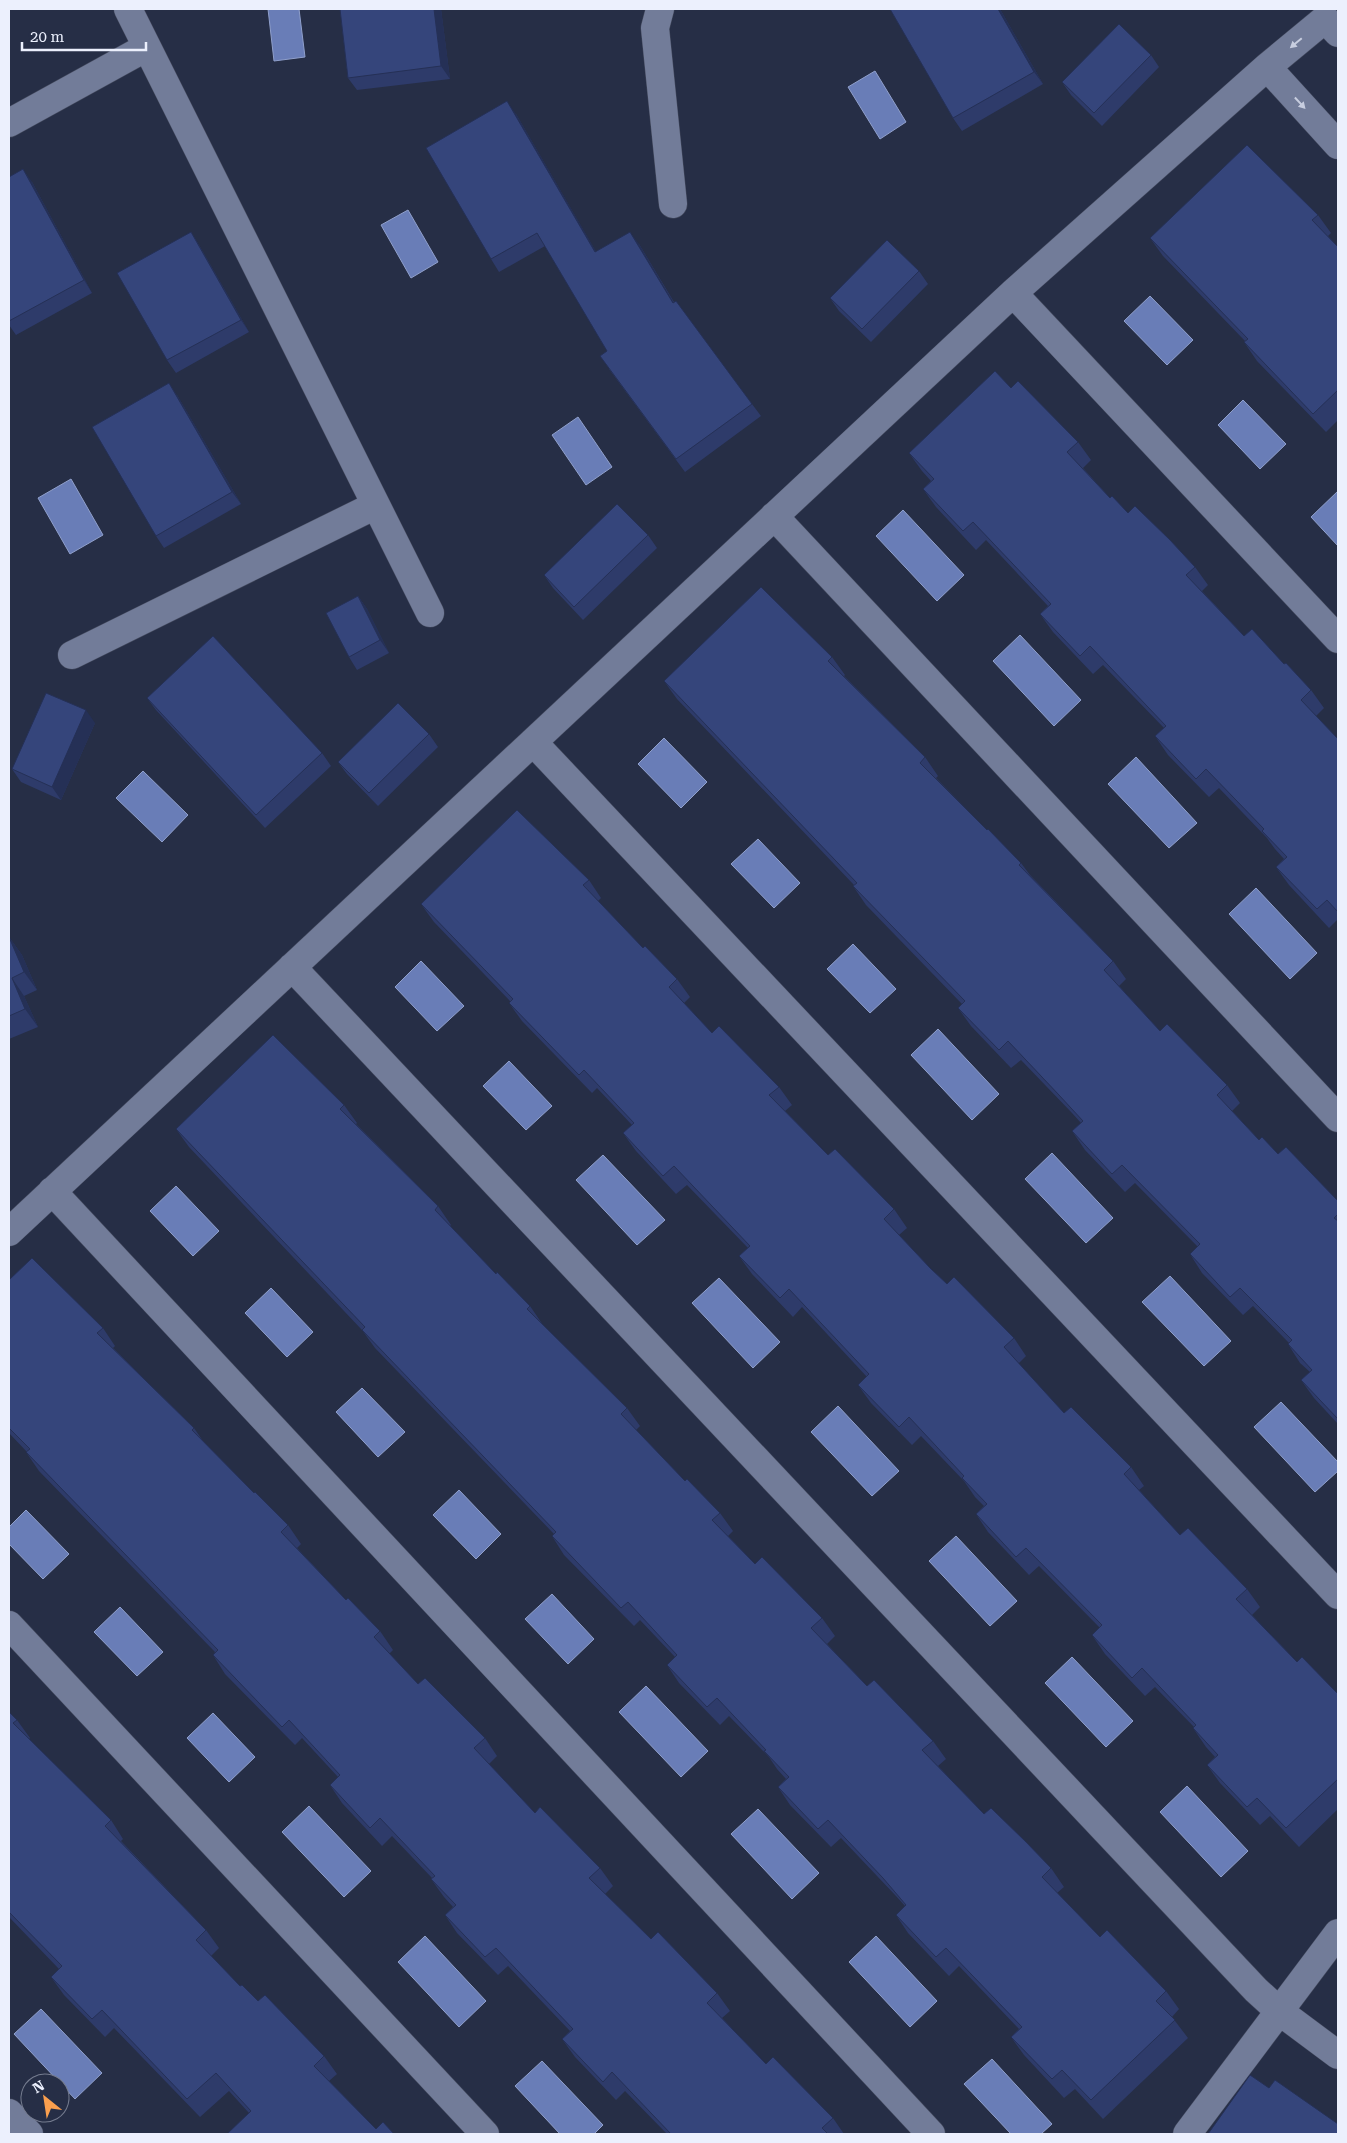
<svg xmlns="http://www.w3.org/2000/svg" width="1347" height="2143" font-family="'Roboto Serif',serif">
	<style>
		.water { fill: #697db7; stroke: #90a0cc }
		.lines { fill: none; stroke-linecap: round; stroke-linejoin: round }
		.minor-casing { stroke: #444a5e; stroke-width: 29 }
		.minor { stroke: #727c99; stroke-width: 28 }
		.wall { fill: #2e3b6a }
		.shaded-wall { fill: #253056 }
		.building { fill: #35457b; stroke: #253056 }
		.oneway { fill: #c7cddf }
	</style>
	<rect width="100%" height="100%" fill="#262e46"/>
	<path class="water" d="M 268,9 L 299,9 L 305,57 L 274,61 Z
		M 875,71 L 906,122 L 880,139 L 848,87 Z
		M 408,210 L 438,262 L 411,278 L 381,225 Z
		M 1150,296 L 1193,340 L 1167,365 L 1124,321 Z
		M 1243,400 L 1286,444 L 1260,469 L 1218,425 Z
		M 578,417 L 612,467 L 586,485 L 552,435 Z
		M 71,479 L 103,535 L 70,554 L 38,498 Z
		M 1338,491 L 1338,546 L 1311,517 Z
		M 903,510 L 964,575 L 937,601 L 876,536 Z
		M 1020,635 L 1081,700 L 1054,726 L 993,661 Z
		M 664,738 L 707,782 L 681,808 L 638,764 Z
		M 1136,757 L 1197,823 L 1169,848 L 1108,784 Z
		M 143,771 L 188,815 L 162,842 L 116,798 Z
		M 758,839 L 800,883 L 774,908 L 731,864 Z
		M 1256,888 L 1317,953 L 1290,979 L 1229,914 Z
		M 853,944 L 896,989 L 870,1013 L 827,969 Z
		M 421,961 L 464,1006 L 437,1031 L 395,987 Z
		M 938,1029 L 999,1094 L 972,1120 L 911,1055 Z
		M 509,1061 L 552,1106 L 526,1130 L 483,1086 Z
		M 1052,1153 L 1113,1218 L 1086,1243 L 1025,1179 Z
		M 603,1155 L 665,1220 L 637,1245 L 576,1180 Z
		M 176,1186 L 219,1231 L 193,1256 L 150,1211 Z
		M 1170,1276 L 1231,1341 L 1204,1366 L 1142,1302 Z
		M 719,1278 L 780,1342 L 753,1368 L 692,1303 Z
		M 271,1288 L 313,1332 L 287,1357 L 245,1313 Z
		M 362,1388 L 405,1432 L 378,1457 L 336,1412 Z
		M 1281,1402 L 1338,1462 L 1338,1471 L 1315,1492 L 1254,1427 Z
		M 838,1406 L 899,1471 L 872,1496 L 811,1432 Z
		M 459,1490 L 501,1534 L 476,1559 L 433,1515 Z
		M 26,1510 L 69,1554 L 43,1579 L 9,1544 L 9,1527 Z
		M 956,1536 L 1017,1601 L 990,1626 L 929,1561 Z
		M 552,1594 L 594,1639 L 568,1664 L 525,1619 Z
		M 120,1607 L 163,1652 L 137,1676 L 94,1632 Z
		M 1072,1657 L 1133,1721 L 1106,1747 L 1045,1683 Z
		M 646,1686 L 708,1751 L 681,1777 L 619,1712 Z
		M 213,1713 L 255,1757 L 229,1782 L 187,1738 Z
		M 1187,1786 L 1248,1851 L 1221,1877 L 1160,1812 Z
		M 309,1806 L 371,1871 L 344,1897 L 282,1832 Z
		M 758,1809 L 819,1873 L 792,1899 L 731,1834 Z
		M 425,1936 L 486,2001 L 459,2027 L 398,1962 Z
		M 876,1936 L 937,2001 L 910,2027 L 849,1962 Z
		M 41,2009 L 102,2073 L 75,2099 L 14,2034 Z
		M 992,2059 L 1052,2124 L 1041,2134 L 1011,2134 L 964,2084 Z
		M 542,2061 L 603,2125 L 594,2134 L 560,2134 L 515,2086 Z"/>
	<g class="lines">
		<defs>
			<path id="minor" d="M 128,9 L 430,613
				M 660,9 L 655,28 L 673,204
				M 1267,67 L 1338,145
				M 9,123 L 147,47
				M 1013,293 L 1338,639
				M 774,516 L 1338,1118
				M 72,655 L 376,505
				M 533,742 L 1338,1595
				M 292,967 L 1256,1990 L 1279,2011 L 1338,2055
				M 52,1191 L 931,2134
				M 9,1232 L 1013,293 L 1267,67 L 1325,19 L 1338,33
				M 9,1625 L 485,2134
				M 9,2113 L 29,2134
				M 1187,2134 L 1338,1933"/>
		</defs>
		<use href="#minor" class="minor-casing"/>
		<use href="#minor" class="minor"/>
	</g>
	<path class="wall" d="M 340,9 L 441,9 L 450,79 L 357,90 L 348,78 Z
		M 890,9 L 1000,9 L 1043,84 L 962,131 L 953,118 Z
		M 1151,55 L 1159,67 L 1102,126 L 1071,95 L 1062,82 Z
		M 516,114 L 596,252 L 639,244 L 674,302 L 752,404 L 761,416 L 685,472 L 609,369 L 607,351 L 545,246 L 499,272 L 491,259 Z
		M 9,177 L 32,182 L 92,293 L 16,335 L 9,325 Z
		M 1318,215 L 1331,233 L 1328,236 L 1338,247 L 1338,420 L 1326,432 L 1257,361 L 1244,342 L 1245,341 L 1163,256 L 1150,238 Z
		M 191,232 L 199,245 L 249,332 L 176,373 L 167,360 Z
		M 919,271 L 928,284 L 871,342 L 839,311 L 830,298 Z
		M 1011,388 L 1078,442 L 1091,460 L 1083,468 L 1110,498 L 1195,567 L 1208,585 L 1202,591 L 1244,636 L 1284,664 L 1311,690 L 1324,708 L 1316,716 L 1338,739 L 1338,919 L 1329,928 L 1289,885 L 1276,867 L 1284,859 L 1275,849 L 1267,838 L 1219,788 L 1209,797 L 1168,755 L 1155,736 L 1164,728 L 1103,665 L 1093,674 L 1053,632 L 1040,614 L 1048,606 L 986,540 L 976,550 L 936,507 L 923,489 L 931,481 L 922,471 L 909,453 Z
		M 177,395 L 241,504 L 164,548 L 156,536 Z
		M 648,535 L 657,548 L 583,620 L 553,588 L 544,575 Z
		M 358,596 L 367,609 L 389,653 L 357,670 L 349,657 Z
		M 832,657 L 845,675 L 844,676 L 925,757 L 938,776 L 936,778 L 987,830 L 1021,863 L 1030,875 L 1113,961 L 1126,979 L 1119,986 L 1160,1031 L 1227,1085 L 1240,1103 L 1232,1111 L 1259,1140 L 1278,1154 L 1338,1201 L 1338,1424 L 1314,1398 L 1301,1380 L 1310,1372 L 1300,1363 L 1288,1344 L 1289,1343 L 1253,1306 L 1243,1315 L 1202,1273 L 1190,1254 L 1198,1247 L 1135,1183 L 1125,1192 L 1085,1150 L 1072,1131 L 1081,1123 L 1072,1113 L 1021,1060 L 1011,1068 L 971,1026 L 958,1008 L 962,1004 L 866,905 L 853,886 L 854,885 L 677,699 L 664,681 Z
		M 147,698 L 322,753 L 331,766 L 265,828 L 156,710 Z
		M 95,723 L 61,800 L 21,782 L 12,769 Z
		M 429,734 L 438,747 L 378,806 L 347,774 L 338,762 Z
		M 589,880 L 601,898 L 598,901 L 643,948 L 677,979 L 690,997 L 684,1003 L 712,1033 L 779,1087 L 792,1105 L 785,1111 L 828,1155 L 894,1209 L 907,1228 L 899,1235 L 930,1268 L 947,1284 L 1014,1338 L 1026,1356 L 1018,1364 L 1064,1413 L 1131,1467 L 1144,1486 L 1139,1490 L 1180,1535 L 1247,1589 L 1260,1607 L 1252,1615 L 1297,1662 L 1338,1694 L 1338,1809 L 1299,1847 L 1270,1816 L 1260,1825 L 1220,1783 L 1207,1765 L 1215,1757 L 1206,1747 L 1193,1728 L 1194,1727 L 1155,1687 L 1145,1696 L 1105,1654 L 1092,1635 L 1100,1628 L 1039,1566 L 1029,1575 L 988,1532 L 976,1514 L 984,1506 L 975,1497 L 964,1481 L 921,1436 L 912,1445 L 871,1403 L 858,1385 L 867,1377 L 802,1307 L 793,1317 L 752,1274 L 739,1256 L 748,1248 L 687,1185 L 676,1194 L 636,1151 L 623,1133 L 632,1125 L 597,1088 L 592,1093 L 522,1021 L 509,1003 L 511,1002 L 434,922 L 421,904 Z
		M 9,937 L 22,955 L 37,990 L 24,996 L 38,1027 L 9,1039 Z
		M 344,1105 L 357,1123 L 356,1124 L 438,1206 L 451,1225 L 450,1226 L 496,1274 L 530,1306 L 543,1325 L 627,1408 L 640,1426 L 636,1430 L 685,1481 L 720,1513 L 733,1531 L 728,1536 L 755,1564 L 822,1618 L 835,1636 L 827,1644 L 867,1686 L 933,1741 L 946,1759 L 938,1766 L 984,1814 L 1051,1868 L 1064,1887 L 1057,1893 L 1100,1937 L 1166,1991 L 1179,2009 L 1172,2017 L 1188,2038 L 1103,2119 L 1075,2089 L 1064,2098 L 1024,2055 L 1011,2037 L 1019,2029 L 959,1966 L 949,1976 L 908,1933 L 896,1915 L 905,1906 L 896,1896 L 841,1838 L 831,1847 L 790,1805 L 778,1787 L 786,1779 L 777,1769 L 769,1757 L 729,1716 L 720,1725 L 679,1683 L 667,1665 L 675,1657 L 640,1620 L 634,1626 L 564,1555 L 552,1536 L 554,1534 L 375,1348 L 362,1330 L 189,1147 L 176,1129 Z
		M 9,1280 L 103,1328 L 115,1346 L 113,1348 L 194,1428 L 205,1444 L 254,1493 L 288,1525 L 301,1544 L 297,1548 L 346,1600 L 380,1631 L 393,1650 L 389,1654 L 418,1684 L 485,1738 L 497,1756 L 489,1764 L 535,1813 L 600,1868 L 613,1886 L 605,1894 L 651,1939 L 717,1993 L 730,2011 L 722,2018 L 766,2064 L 833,2118 L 844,2134 L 667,2134 L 625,2091 L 616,2100 L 575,2057 L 562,2039 L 570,2031 L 508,1966 L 498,1975 L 457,1933 L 445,1915 L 453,1907 L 444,1897 L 431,1879 L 432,1878 L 392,1836 L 382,1846 L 342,1803 L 330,1785 L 338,1777 L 302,1738 L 295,1745 L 225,1674 L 213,1655 L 215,1652 L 39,1471 L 26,1452 L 27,1452 L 9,1433 Z
		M 9,1712 L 17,1720 L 30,1738 L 29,1739 L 111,1820 L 123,1839 L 121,1841 L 206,1930 L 219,1948 L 211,1956 L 240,1986 L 324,2056 L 337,2074 L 329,2081 L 376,2129 L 394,2134 L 249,2113 L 229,2091 L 200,2117 L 114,2028 L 105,2037 L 64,1995 L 51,1977 L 59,1969 L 9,1917 Z"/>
	<path class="shaded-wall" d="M 434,9 L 441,9 L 450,79 L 441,66 Z
		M 998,9 L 1000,9 L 1043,84 L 1034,72 Z
		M 507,101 L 516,114 L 604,265 L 595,252 Z
		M 23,169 L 32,182 L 92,293 L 84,280 Z
		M 191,232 L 199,245 L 249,332 L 241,320 Z
		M 630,232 L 639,244 L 681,315 L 673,303 Z
		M 169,383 L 177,395 L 241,504 L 232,492 Z
		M 358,596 L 367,609 L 389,653 L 380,640 Z
		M 86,710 L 95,723 L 61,800 L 52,787 Z
		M 9,937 L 22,955 L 37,990 L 24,972 Z
		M 12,978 L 24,996 L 38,1027 L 25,1009 Z"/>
	<path class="building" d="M 340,9 L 434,9 L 441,66 L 348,78 Z
		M 890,9 L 998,9 L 1034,72 L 953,118 Z
		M 1119,24 L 1151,55 L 1094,113 L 1062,82 Z
		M 507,101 L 595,252 L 630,232 L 673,303 L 676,301 L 752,404 L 676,459 L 600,356 L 607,351 L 537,233 L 491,259 L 426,148 Z
		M 1247,145 L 1318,215 L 1312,220 L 1338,247 L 1338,390 L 1313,414 L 1244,342 L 1248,339 L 1150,238 Z
		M 23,169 L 84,280 L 9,321 L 9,177 Z
		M 191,232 L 241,320 L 167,360 L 117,273 Z
		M 887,240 L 919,271 L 862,329 L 830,298 Z
		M 995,371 L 1011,388 L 1018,381 L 1078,442 L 1067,452 L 1110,498 L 1112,496 L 1128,513 L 1135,506 L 1170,540 L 1195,567 L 1186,575 L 1244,636 L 1252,629 L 1284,664 L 1286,663 L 1311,690 L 1301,700 L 1338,739 L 1338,912 L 1327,900 L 1317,909 L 1276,867 L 1287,857 L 1262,831 L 1264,829 L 1206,769 L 1196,779 L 1155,736 L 1166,726 L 1090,646 L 1080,656 L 1040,614 L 1051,604 L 973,522 L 963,531 L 923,489 L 934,479 L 909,453 Z
		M 169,383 L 232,492 L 156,536 L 92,427 Z
		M 617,504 L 648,535 L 574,607 L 544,575 Z
		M 761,587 L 832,657 L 828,661 L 925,757 L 920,763 L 987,830 L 988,829 L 1021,863 L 1019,865 L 1113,961 L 1104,970 L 1160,1031 L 1167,1024 L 1227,1085 L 1217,1095 L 1259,1140 L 1262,1137 L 1278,1154 L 1286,1147 L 1338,1201 L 1338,1214 L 1334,1218 L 1338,1221 L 1338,1419 L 1301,1380 L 1312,1370 L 1288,1344 L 1292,1340 L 1240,1288 L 1230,1297 L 1190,1254 L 1200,1244 L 1122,1165 L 1112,1174 L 1072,1131 L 1083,1121 L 1059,1095 L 1008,1041 L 999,1050 L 958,1008 L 965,1001 L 853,886 L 857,883 L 664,681 Z
		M 358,596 L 380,640 L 349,657 L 326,613 Z
		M 213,636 L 322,753 L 256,815 L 147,698 Z
		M 46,693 L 86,710 L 52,787 L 12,769 Z
		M 398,703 L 429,734 L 369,793 L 338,762 Z
		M 517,810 L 589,880 L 583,885 L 643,948 L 645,946 L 677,979 L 669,987 L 712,1033 L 719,1026 L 779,1087 L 769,1095 L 828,1155 L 835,1149 L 894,1209 L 884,1219 L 930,1268 L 947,1284 L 954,1277 L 1014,1338 L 1004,1347 L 1064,1413 L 1071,1407 L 1131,1467 L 1124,1474 L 1180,1535 L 1188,1528 L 1247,1589 L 1236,1599 L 1297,1662 L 1302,1657 L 1338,1694 L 1338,1779 L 1286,1828 L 1257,1798 L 1247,1807 L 1207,1765 L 1218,1755 L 1193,1728 L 1196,1725 L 1142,1668 L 1132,1678 L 1092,1635 L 1102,1625 L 1026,1548 L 1016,1557 L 976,1514 L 987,1504 L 962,1478 L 964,1476 L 909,1417 L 899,1427 L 858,1385 L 869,1374 L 789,1289 L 780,1298 L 739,1256 L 750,1246 L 674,1166 L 663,1176 L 623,1133 L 634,1123 L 584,1070 L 579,1075 L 509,1003 L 513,999 L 421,904 Z
		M 9,937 L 24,972 L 12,978 L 25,1009 L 9,1016 Z
		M 273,1035 L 344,1105 L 340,1109 L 438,1206 L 435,1210 L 496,1274 L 497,1272 L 530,1306 L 527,1309 L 627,1408 L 621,1414 L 685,1481 L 687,1479 L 720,1513 L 712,1520 L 755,1564 L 762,1557 L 822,1618 L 811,1628 L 867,1686 L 874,1680 L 933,1741 L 922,1750 L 984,1814 L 991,1808 L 1026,1842 L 1051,1868 L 1042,1877 L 1100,1937 L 1107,1930 L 1166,1991 L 1156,2001 L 1175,2020 L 1091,2100 L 1062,2070 L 1052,2079 L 1011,2037 L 1022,2027 L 946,1948 L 936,1957 L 896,1915 L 906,1905 L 883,1878 L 828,1820 L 818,1829 L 778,1787 L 789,1777 L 764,1751 L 766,1750 L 717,1698 L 707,1707 L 667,1665 L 677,1655 L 628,1602 L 621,1608 L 552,1536 L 556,1532 L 362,1330 L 365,1327 L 176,1129 Z
		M 32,1258 L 103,1328 L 97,1333 L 194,1428 L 192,1430 L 254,1493 L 255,1492 L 288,1525 L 281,1532 L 346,1600 L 348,1598 L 380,1631 L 374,1637 L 418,1684 L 425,1678 L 485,1738 L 474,1748 L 535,1813 L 540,1807 L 600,1868 L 589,1878 L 651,1939 L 658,1932 L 717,1993 L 707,2003 L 766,2064 L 773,2057 L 833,2118 L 822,2128 L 828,2134 L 671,2134 L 612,2072 L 603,2082 L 562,2039 L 573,2029 L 496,1948 L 485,1957 L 445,1915 L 456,1905 L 431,1879 L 435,1876 L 380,1818 L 370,1828 L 330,1785 L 340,1775 L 289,1720 L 282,1727 L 213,1655 L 218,1650 L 26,1452 L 30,1449 L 9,1428 L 9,1280 Z
		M 9,1712 L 17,1720 L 13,1723 L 111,1820 L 105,1826 L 206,1930 L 196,1940 L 240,1986 L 242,1985 L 258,2001 L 265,1995 L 324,2056 L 314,2066 L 376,2129 L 383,2122 L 394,2134 L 227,2134 L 251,2111 L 216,2073 L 187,2099 L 102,2010 L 92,2019 L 51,1977 L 62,1966 L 9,1912 Z
		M 1250,2075 L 1269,2088 L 1275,2080 L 1338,2124 L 1338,2134 L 1208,2134 Z"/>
	<defs><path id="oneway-solid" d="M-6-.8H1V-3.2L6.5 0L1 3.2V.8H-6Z" transform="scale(1.25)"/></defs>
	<g class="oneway">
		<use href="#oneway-solid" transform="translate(1296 43) rotate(140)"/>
		<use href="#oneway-solid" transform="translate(1300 103) rotate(47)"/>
	</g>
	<rect width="1347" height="2143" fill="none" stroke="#ecf0fd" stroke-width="20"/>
	<g transform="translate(45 2098) rotate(330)"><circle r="24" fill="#262e46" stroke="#757c8f"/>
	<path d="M0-4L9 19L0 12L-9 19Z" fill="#fa9f4e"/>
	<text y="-8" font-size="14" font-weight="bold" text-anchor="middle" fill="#ecf0fd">N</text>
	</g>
	<path d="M22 42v8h124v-8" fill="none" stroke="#ecf0fd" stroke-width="2.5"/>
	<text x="30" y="42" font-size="15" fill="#ecf0fd" stroke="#262e46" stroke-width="4" paint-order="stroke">20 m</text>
</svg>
